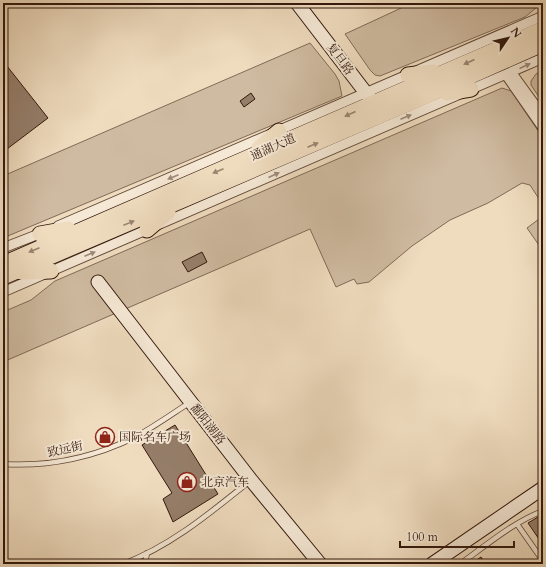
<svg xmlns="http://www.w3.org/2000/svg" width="546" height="567" font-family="Cardo,'Noto Serif SC',serif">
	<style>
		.green { fill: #cfbba1; stroke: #816a57 }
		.building { fill: #957e6a; stroke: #33180d }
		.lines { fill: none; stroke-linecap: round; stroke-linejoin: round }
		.lane-casing { stroke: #62493a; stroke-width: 6 }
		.street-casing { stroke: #62493a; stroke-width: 11 }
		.secondary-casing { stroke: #33180d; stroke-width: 15 }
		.primary-casing { stroke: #33180d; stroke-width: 17 }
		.lane { stroke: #f5e8d5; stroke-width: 4.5 }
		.street { stroke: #f5e8d5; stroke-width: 9 }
		.secondary { stroke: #f5e8d5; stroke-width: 13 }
		.primary { stroke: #efdcbf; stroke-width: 15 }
		.oneway { fill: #9a846f }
		.oneway2 { fill: #9e8a7b }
		.labels { text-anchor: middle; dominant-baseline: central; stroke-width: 4; stroke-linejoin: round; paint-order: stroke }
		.street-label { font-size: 12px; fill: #33180d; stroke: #f5e8d5 }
		.poi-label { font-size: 12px; fill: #33180d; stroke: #f5e8d5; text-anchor: start }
	</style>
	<rect width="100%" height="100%" fill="#efdcbf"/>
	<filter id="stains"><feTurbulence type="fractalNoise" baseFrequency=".005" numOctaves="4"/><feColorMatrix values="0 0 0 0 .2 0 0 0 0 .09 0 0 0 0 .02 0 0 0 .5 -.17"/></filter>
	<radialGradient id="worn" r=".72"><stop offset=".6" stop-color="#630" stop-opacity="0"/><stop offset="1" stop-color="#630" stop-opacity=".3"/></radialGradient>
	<path class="green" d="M 412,3 L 542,3 L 525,17 L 380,76 L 375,75 L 370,70 L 345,34 Z
		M 310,43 L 335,74 L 339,81 L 342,96 L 3,238 L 3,176 Z
		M 543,70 L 543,103 L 531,85 L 531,81 L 536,74 Z
		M 502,88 L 511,91 L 543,138 L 543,205 L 530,185 L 522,183 L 488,203 L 450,220 L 412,246 L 369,282 L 357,284 L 354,279 L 336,287 L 310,229 L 3,362 L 3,312 L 31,300 L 55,281 Z
		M 543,216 L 543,251 L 527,228 Z"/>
	<path class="building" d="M 3,61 L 48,118 L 3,152 Z
		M 251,93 L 255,99 L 244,107 L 240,101 Z
		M 202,252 L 207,262 L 188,272 L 182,262 Z
		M 175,425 L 218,494 L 173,522 L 163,499 L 172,493 L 142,445 Z
		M 538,517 L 543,524 L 543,545 L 528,523 Z
		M 481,557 L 486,564 L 471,564 Z"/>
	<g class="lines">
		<defs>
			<path id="lane" d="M 3,464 C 49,467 96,457 137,436 C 155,426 172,414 189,403
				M 517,524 L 543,561
				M 123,564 C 171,546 210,513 250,481
				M 145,564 L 147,553
				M 460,564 C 485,546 515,521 543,511"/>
			<path id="street" d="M 511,72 L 543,116
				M 506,75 L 543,128
				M 58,226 L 543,16
				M 3,248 L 44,232
				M 3,292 L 543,58"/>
			<path id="secondary" d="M 297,3 L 379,110
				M 98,282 L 251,480 L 320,564
				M 432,564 L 543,488"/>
			<path id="primary" d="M 408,75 L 433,72
				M 447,93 L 471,89
				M 259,148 L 279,131
				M 147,230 L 168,212
				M 40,234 L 68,229
				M 3,264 L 543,29
				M 22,272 L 51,271
				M 3,277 L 426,96 L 543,44"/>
		</defs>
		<use href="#lane" class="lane-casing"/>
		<use href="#street" class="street-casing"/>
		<use href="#secondary" class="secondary-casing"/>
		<use href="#primary" class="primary-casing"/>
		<use href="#lane" class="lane"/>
		<use href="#street" class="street"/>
		<use href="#secondary" class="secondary"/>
		<use href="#primary" class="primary"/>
	</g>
	<defs><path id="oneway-solid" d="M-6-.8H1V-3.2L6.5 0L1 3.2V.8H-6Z"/></defs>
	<g class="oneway">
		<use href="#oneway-solid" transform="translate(469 62) rotate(156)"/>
		<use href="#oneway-solid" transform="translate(350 114) rotate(156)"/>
		<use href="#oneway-solid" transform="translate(313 145) rotate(-23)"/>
		<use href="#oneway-solid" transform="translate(218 171) rotate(157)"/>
		<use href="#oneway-solid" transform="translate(129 223) rotate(-22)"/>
		<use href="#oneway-solid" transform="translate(34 250) rotate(157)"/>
	</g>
	<g class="oneway2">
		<use href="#oneway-solid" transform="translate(525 66) rotate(-24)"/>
		<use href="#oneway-solid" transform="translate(406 117) rotate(-23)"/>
		<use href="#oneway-solid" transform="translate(274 175) rotate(-24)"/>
		<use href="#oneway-solid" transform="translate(173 177) rotate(157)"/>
		<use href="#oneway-solid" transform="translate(90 254) rotate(-23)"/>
	</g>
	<defs>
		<symbol id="shop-ring" viewBox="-11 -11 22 22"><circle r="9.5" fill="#f5e8d5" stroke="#8f2418" stroke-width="1.5"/><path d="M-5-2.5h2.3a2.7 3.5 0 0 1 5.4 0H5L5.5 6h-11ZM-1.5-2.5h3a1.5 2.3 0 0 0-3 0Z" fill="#8f2418"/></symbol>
	</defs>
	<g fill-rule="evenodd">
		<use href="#shop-ring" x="94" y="426" width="22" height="22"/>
		<use href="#shop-ring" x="176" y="471" width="22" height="22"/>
	</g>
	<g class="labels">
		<g class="street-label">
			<text transform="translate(340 59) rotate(53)">复旦路</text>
			<text transform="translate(273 147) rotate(-24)">通湖大道</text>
			<text transform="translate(208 424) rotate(52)">鄱阳湖路</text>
			<text transform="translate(65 449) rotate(-12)">致远街</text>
		</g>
		<g class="poi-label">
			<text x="119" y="437">国际名车广场</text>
			<text x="201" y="482">北京汽车</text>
		</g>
	</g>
	<rect width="546" height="567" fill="none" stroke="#efdcbf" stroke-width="16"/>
	<rect x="4" y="4" width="538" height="559" fill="none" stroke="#33180d" stroke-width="2"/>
	<rect x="8" y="8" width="530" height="551" fill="none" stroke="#33180d"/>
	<g transform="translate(508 38) rotate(55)" stroke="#f5e8d5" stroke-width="3" paint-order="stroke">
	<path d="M0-3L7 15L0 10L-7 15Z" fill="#33180d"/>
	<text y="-6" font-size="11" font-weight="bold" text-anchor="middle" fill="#33180d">N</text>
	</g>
	<path d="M400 541v6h114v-6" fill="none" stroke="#33180d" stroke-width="2"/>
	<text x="406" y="541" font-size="12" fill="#33180d" stroke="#f5e8d5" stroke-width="3" paint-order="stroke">100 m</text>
	<rect width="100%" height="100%" filter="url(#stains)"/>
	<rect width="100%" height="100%" fill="url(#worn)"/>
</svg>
